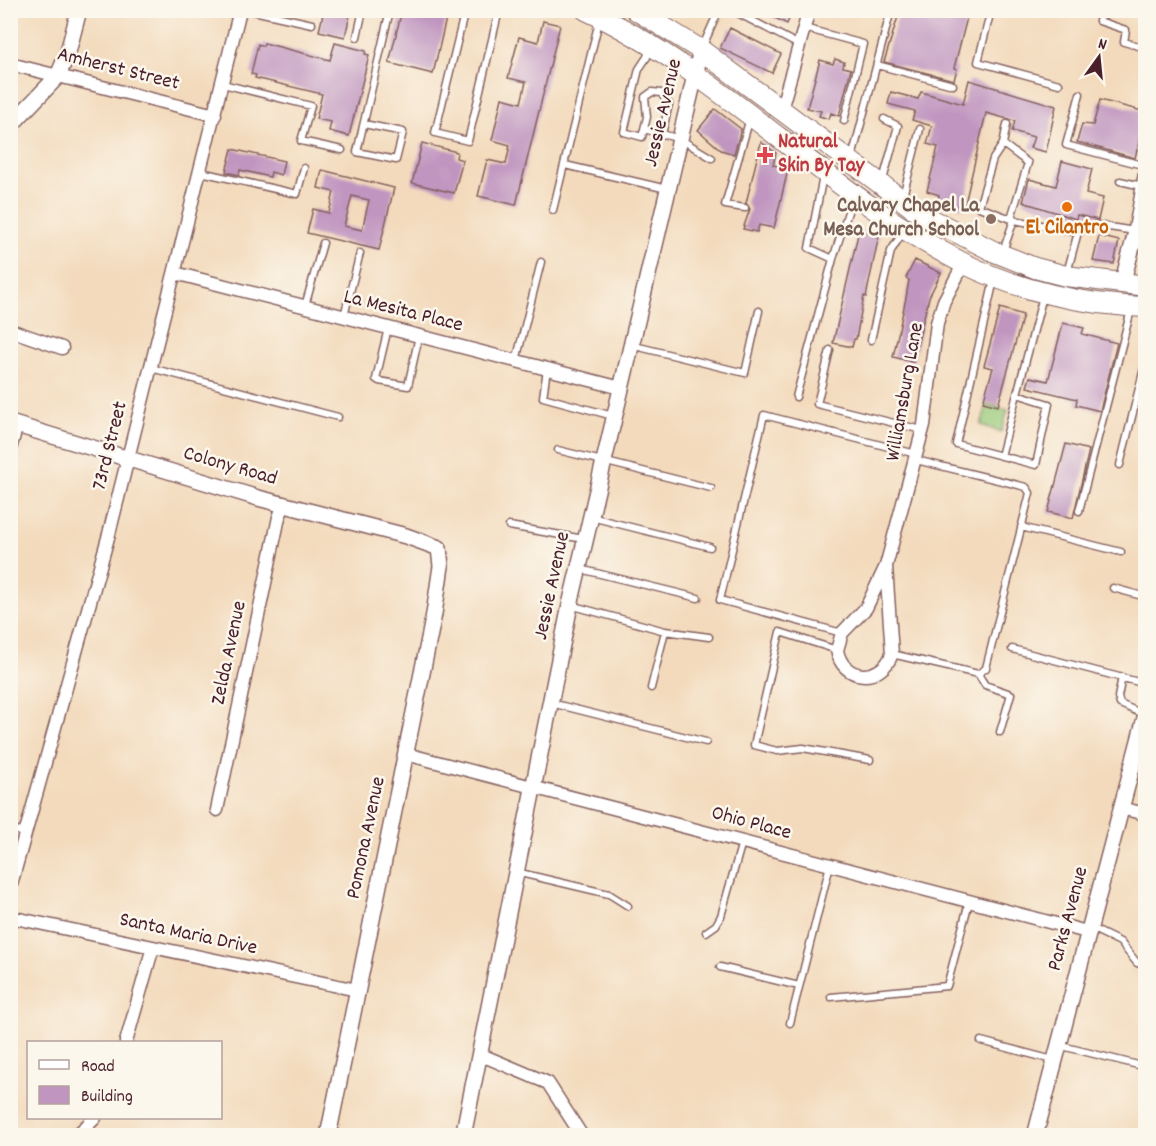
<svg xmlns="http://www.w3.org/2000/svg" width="1156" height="1146" font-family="Dekko,sans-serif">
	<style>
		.green { fill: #99ca79; stroke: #727452; stroke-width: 1.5 }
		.building { fill: #c095c0; fill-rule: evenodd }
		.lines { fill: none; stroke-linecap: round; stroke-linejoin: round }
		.service-casing { stroke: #85605e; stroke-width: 9 }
		.minor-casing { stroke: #85605e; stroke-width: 15 }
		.tertiary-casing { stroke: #85605e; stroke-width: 18 }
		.primary-casing { stroke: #85605e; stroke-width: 22 }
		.service { stroke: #fff; stroke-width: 6 }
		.minor { stroke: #fff; stroke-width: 12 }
		.tertiary { stroke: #fff; stroke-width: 15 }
		.primary { stroke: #fff; stroke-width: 20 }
		.health-dot { fill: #e0444e; stroke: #fbf7ec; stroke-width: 2 }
		.food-dot { fill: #e8710a; stroke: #fbf7ec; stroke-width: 2 }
		.education-dot { fill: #8d6e63; stroke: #fbf7ec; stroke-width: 2 }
		.labels { text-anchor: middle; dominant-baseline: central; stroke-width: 5; stroke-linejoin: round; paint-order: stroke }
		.street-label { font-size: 21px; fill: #4a1f2b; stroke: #fbf7ec }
		.health-label { font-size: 21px; font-weight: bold; fill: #be3a42; stroke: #fbf7ec; text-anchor: start }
		.education-label { font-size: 21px; font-weight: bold; fill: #785e54; stroke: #fbf7ec; text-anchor: end }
		.food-label { font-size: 21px; font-weight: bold; fill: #c56008; stroke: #fbf7ec }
	</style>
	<rect width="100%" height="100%" fill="#fbf7ec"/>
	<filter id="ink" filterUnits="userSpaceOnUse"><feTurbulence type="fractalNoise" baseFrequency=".0167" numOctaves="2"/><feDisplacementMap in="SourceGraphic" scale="12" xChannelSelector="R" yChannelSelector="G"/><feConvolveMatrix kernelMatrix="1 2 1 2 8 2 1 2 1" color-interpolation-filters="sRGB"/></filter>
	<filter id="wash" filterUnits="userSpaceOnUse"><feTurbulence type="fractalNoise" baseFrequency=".008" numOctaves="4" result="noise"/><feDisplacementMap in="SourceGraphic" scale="24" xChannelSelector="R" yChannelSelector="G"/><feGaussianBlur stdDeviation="1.35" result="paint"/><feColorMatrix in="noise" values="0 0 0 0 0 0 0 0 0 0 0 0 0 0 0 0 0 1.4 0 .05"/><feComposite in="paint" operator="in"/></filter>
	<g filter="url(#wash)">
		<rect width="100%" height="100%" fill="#f3dabc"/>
		<path class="green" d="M 987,405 L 1008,410 L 1001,432 L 981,425 Z"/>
		<g id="blocks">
			<path class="building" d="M 324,10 L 351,10 L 345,37 L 319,31 Z
				M 402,10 L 448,10 L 433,74 L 389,63 Z
				M 759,10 L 793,10 L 787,24 Z
				M 900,10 L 969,10 L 954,68 L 957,69 L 954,80 L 884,62 Z
				M 543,21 L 560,25 L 516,205 L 478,196 L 487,160 L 506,164 L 510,145 L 492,140 L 502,98 L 521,103 L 526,82 L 508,78 L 519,37 L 538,42 Z
				M 730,28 L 781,54 L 772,73 L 720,48 Z
				M 264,43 L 330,60 L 335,43 L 366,51 L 365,54 L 369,55 L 349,136 L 329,131 L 331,122 L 316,119 L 322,94 L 255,78 L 256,75 L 251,74 L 258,44 L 263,46 Z
				M 835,59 L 844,62 L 843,67 L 851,69 L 839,116 L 831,113 L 829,119 L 819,116 L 821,111 L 807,108 L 820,60 L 833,64 Z
				M 969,80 L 1056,106 L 1046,152 L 1030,148 L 1034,137 L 1012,131 L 1015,121 L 986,113 L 964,208 L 938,202 L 939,195 L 927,191 L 938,147 L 927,144 L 932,126 L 912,120 L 915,111 L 888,104 L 891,92 L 918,99 L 921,92 L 963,104 Z
				M 1100,100 L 1146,112 L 1135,158 L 1077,142 L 1082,124 L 1093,125 Z
				M 715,109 L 741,129 L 734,154 L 721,150 L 698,130 Z
				M 761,142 L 776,153 L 773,165 L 786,168 L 787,174 L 774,228 L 759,225 L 757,232 L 743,229 L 750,209 L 746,203 Z
				M 422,143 L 457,152 L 456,158 L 463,160 L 454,193 L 412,183 Z
				M 232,149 L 284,161 L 281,175 L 271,172 L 270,177 L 240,170 L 239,175 L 226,172 Z
				M 1062,161 L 1092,169 L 1086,194 L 1103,198 L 1098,220 L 1077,215 L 1076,219 L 1023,202 L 1029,179 L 1056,186 Z
				M 322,170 L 394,188 L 379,250 L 307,233 L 313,209 L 329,213 L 334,192 L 318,188 ZM 352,196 L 369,200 L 362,230 L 344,226 Z
				M 859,230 L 879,235 L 866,297 L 864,296 L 856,339 L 854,339 L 852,347 L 833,343 Z
				M 1099,236 L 1119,241 L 1114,264 L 1093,261 Z
				M 915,260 L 941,273 L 929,297 L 913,362 L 893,357 L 906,298 L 909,280 L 906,278 Z
				M 1000,308 L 1023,315 L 998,406 L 983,402 L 993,368 L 984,366 Z
				M 1063,323 L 1084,328 L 1082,334 L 1117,343 L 1100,411 L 1076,405 L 1077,399 L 1027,387 L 1030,377 L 1048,381 Z
				M 1066,444 L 1089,450 L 1073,518 L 1048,512 Z"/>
		</g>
	</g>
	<g filter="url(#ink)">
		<use href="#blocks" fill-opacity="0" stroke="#85605e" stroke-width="1.5"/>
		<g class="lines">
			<defs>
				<path id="service" d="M 218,10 L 239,16
					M 249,10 L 312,24
					M 465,10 L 435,133 L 468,141 L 499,10
					M 732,10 L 799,45
					M 991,10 L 978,62 L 1059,84
					M 1099,21 L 1126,30 L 1124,42 L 1146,48
					M 804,28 L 863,44 L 844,121
					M 357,37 L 363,10
					M 702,48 L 719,10
					M 649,49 L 647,57 L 639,69 L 624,132 L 642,137 L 647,117 L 645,97 L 652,92 L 661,93 L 669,104 L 662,134 L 680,139 L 712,158
					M 877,65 L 953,85
					M 223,84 L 311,106 L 301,141 L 342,150
					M 1080,94 L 1066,145 L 1146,166
					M 364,124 L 403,132 L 396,160 L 357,152 L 390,10
					M 644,129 L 662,134
					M 1003,144 L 1007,124
					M 852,158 L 891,10
					M 565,165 L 667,189
					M 201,172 L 297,194 L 304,168
					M 823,176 L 809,248 L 833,259 L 853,196
					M 883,180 L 898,126 L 884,119
					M 1120,181 L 1142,186
					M 903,196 L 920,129
					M 745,208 L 725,205 L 750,118
					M 553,210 L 599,21
					M 1011,218 L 1028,163 L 1003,144 L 993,159 L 979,207 L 1014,220
					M 1003,251 L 1014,220 L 1078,232
					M 1067,273 L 1078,232 L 1096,225 L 1135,231
					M 994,280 L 956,444 L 1036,465 L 1049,404 L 1017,394 L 1001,456
					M 305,306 L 323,243
					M 344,316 L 360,253
					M 388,328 L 376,379 L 379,381 L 408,386 L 419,336
					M 871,340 L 891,251 L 903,232
					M 631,345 L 745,373 L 759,311
					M 830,350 L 817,404 L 922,430
					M 516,361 L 541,262
					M 151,368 L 338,417
					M 547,369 L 543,397 L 613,416
					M 1017,394 L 1043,296
					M 796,397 L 833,259
					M 558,450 L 711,488
					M 1120,465 L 1146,360
					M 1079,511 L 1131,310
					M 591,517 L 710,547
					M 509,526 L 584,539
					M 1021,527 L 1121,552
					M 580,569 L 698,598
					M 1113,588 L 1146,597
					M 570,605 L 665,631 L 651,688
					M 665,631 L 709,637
					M 842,633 L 720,600 L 764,415 L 916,454
					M 1012,649 L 1146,684
					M 837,650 L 780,632 L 754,745 L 777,751 L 803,748 L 870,760
					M 892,654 L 978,674 L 986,668 L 1030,493 L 1026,487 L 916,460
					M 978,674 L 985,685 L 1011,694 L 1000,732
					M 1122,677 L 1118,697 L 1120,704 L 1145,715
					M 551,703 L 706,742
					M 10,829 L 26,833
					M 516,872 L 609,894 L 628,906
					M 1091,928 L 1120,942 L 1137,963 L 1146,966
					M 706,932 L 716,925 L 721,916 L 742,842
					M 720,967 L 799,986
					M 831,997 L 947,986 L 969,902
					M 790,1023 L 830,865
					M 981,1041 L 1053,1060
					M 1058,1045 L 1142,1066"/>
				<path id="minor" d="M 10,64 L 215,115
					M 781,110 L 809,10
					M 175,273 L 621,388
					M 10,330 L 62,348
					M 10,449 L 17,425
					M 886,566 L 924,425 L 937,323 L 944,301 L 964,263
					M 886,566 L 892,654 C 881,684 842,681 837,650 L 842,633 L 866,608 Z
					M 406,754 L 1087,932
					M 1120,808 L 1146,814
					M 217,810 L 279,517 L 284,505
					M 10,888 L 109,534 L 240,10
					M 10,917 L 357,990
					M 126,1042 L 153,947
					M 479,1054 L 548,1083 L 582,1136
					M 76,1136 L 95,1118"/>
				<path id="tertiary" d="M 10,126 L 58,76 L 68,52 L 79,10
					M 1122,284 L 1136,232 L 1146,176
					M 10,423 L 258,498 L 406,536 L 439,548 L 441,566 L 434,614 L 328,1136
					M 463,1136 L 570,605 L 701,50
					M 1035,1136 L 1146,714"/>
				<path id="primary" d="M 586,10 C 725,75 830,196 965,264 C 1020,291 1084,305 1146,307
					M 636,10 L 701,50 L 921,214 L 995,252 L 1035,268 L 1066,276 L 1146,286"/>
			</defs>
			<use href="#service" class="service-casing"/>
			<use href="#minor" class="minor-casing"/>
			<use href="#tertiary" class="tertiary-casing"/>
			<use href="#primary" class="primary-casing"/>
			<use href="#service" class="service"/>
			<use href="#minor" class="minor"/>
			<use href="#tertiary" class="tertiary"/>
			<use href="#primary" class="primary"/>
		</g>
	</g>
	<path class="health-dot" d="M762 146h6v6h6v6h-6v6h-6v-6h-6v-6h6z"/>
	<circle class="food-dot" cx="1067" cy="207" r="6"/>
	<circle class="education-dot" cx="991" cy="219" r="6"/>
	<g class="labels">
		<g class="street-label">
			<text transform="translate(118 70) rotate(14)">Amherst Street</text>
			<text transform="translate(664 113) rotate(-77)">Jessie Avenue</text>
			<text transform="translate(403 312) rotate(14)">La Mesita Place</text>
			<text transform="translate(906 392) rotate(-80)">Williamsburg Lane</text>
			<text transform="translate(111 446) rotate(-76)">73rd Street</text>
			<text transform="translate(230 467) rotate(16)">Colony Road</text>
			<text transform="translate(553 586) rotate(-78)">Jessie Avenue</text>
			<text transform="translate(230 653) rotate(-78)">Zelda Avenue</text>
			<text transform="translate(751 824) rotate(15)">Ohio Place</text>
			<text transform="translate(367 838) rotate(-78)">Pomona Avenue</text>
			<text transform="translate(1069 919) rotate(-75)">Parks Avenue</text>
			<text transform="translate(188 935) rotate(12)">Santa Maria Drive</text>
		</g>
		<g class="health-label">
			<text x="778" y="143">Natural<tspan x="778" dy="24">Skin By Tay</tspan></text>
		</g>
		<g class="education-label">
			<text x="979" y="207">Calvary Chapel La<tspan x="979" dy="24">Mesa Church School</tspan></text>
		</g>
		<g class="food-label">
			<text x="1067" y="229">El Cilantro</text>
		</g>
	</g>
	<rect width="1156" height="1146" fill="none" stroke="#fbf7ec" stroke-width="36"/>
	<rect x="27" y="1041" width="195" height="78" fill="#fbf7ec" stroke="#b4a19f" stroke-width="1.5"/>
	<rect x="39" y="1060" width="30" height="9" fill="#ffffff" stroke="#b4a19f" stroke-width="1.5"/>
	<text x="81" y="1071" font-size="18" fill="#4a1f2b">Road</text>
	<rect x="39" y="1086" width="30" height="18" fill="#c095c0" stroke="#b4a19f" stroke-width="1.5"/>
	<text x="81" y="1101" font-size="18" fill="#4a1f2b">Building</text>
	<g transform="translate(1099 57) rotate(15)" stroke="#fbf7ec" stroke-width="4.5" paint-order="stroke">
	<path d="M0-4.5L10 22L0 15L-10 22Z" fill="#4a1f2b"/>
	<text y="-9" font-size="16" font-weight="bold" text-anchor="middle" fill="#4a1f2b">N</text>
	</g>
</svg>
